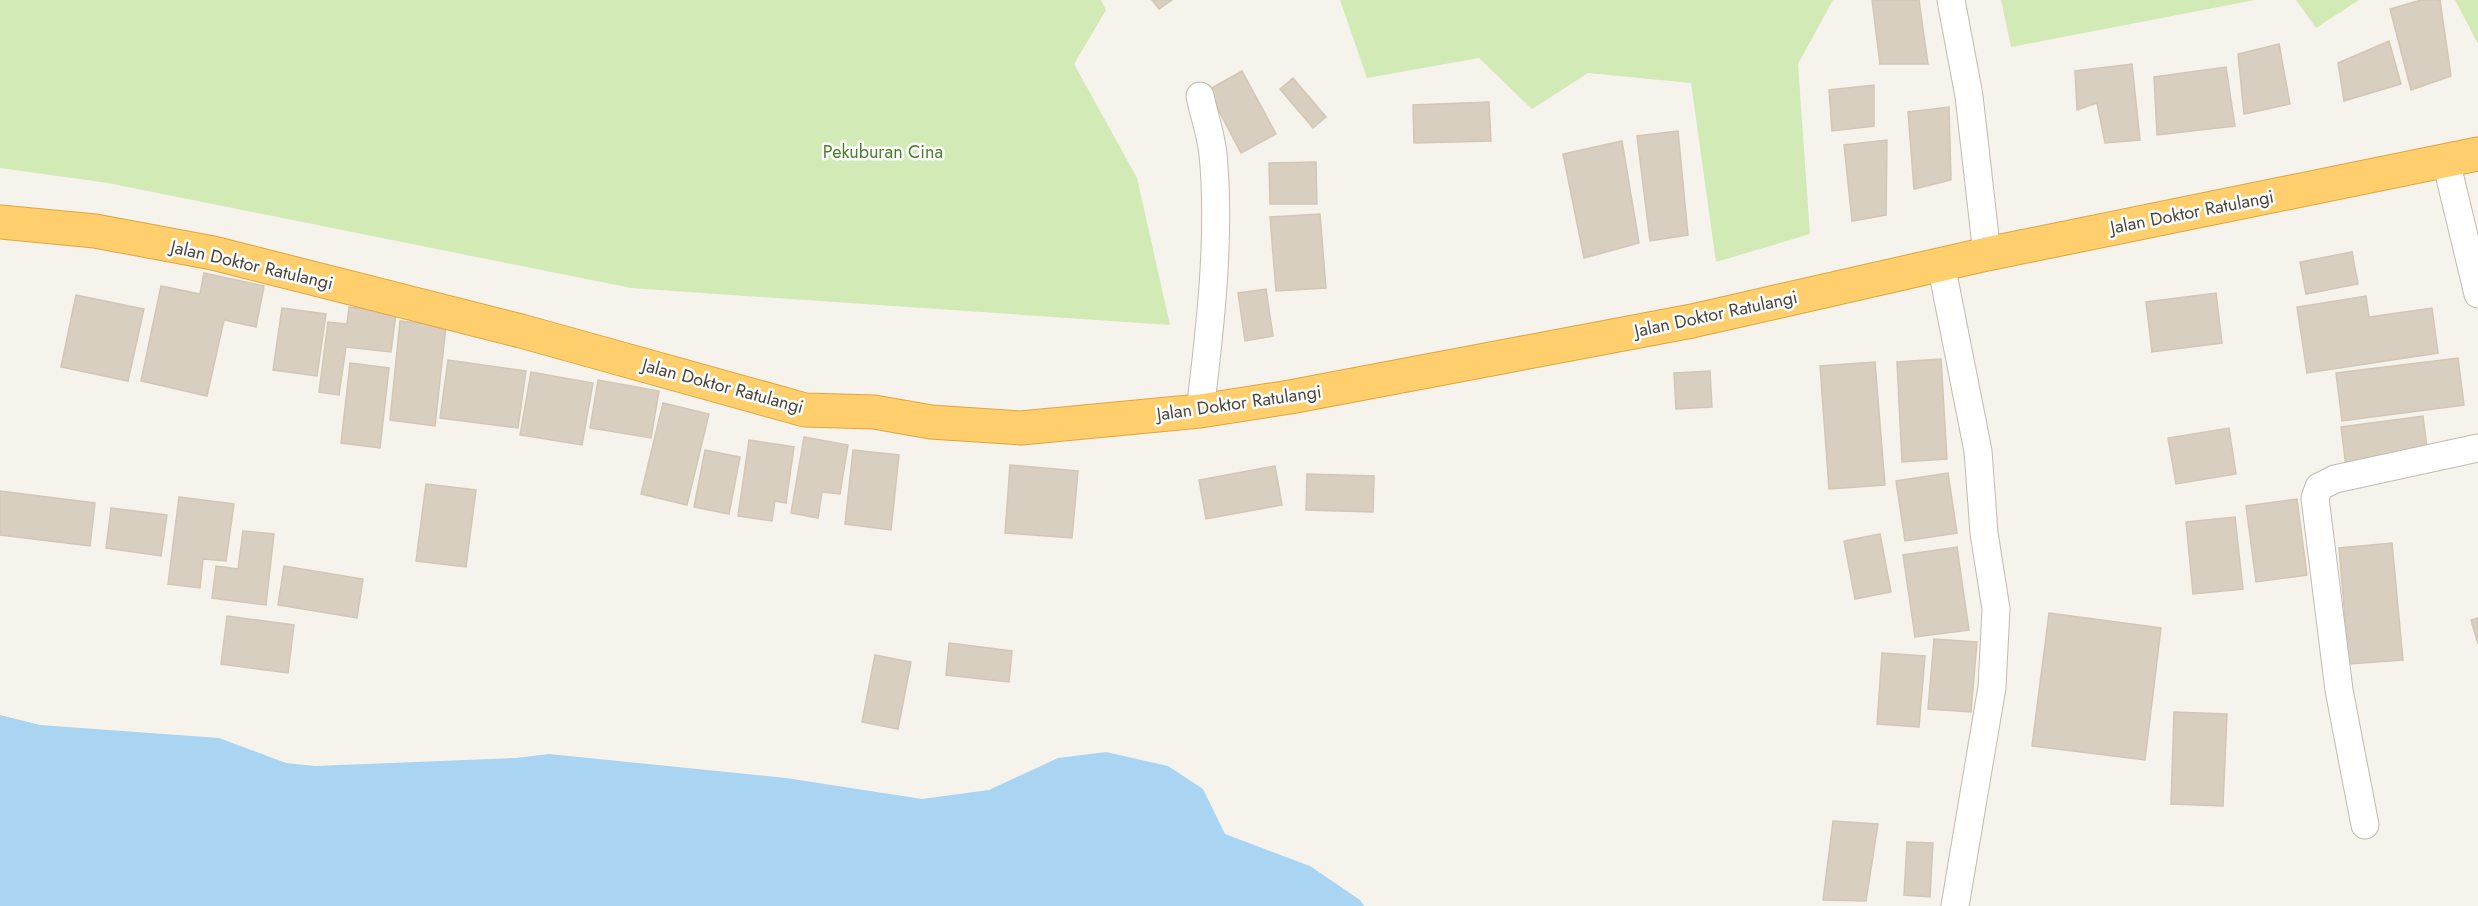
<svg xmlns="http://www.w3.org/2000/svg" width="2478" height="906" font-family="Jost,sans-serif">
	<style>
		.green { fill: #d2eab5 }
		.water { fill: #a9d4f2 }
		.building { fill: #d8cfc1; stroke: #d3c7b4; stroke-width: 1.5 }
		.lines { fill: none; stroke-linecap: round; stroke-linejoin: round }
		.street-casing { stroke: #c2bbae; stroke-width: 29 }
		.highway-casing { stroke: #e0a43c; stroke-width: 35 }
		.street { stroke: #fff; stroke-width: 27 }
		.highway { stroke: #ffcf6e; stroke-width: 33 }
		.labels { text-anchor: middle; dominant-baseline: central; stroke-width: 5; stroke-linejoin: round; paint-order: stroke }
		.park-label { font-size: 18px; fill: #4a7f2a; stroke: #fff }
		.street-label { font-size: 18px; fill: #4b4439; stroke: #fff }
	</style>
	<rect width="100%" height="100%" fill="#f6f3ec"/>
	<path class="green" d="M 0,0 L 1101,0 L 1106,10 L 1074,64 L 1137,178 L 1170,325 L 631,288 L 108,183 L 0,168 Z
		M 1340,0 L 1833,0 L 1798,64 L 1810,234 L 1716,262 L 1691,83 L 1588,73 L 1532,109 L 1479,58 L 1367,78 Z
		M 2001,0 L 2255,0 L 2011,47 Z
		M 2296,0 L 2359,0 L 2316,28 Z
		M 2455,0 L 2478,0 L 2478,44 Z"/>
	<path class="water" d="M 0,715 L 40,725 L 219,738 L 286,763 L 315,766 L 516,758 L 549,754 L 786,778 L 922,799 L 989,790 L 1058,758 L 1106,752 L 1168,766 L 1203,789 L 1225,834 L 1310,866 L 1360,900 L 1364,906 L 0,906 Z"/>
	<path class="building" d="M 1152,0 L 1172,0 L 1159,9 Z
		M 1872,0 L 1919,0 L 1928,64 L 1880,64 Z
		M 2421,0 L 2440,0 L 2451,76 L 2411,90 L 2390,9 Z
		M 2389,41 L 2401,84 L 2344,101 L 2338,63 Z
		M 2279,44 L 2290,104 L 2244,114 L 2238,54 Z
		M 2132,64 L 2140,140 L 2105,143 L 2097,103 L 2077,110 L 2075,71 Z
		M 2226,67 L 2235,126 L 2157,135 L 2154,77 Z
		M 1242,71 L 1276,134 L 1241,153 L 1208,90 Z
		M 1293,78 L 1326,117 L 1313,128 L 1280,89 Z
		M 1874,85 L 1874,126 L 1832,131 L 1829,90 Z
		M 1489,102 L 1491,141 L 1414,143 L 1413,105 Z
		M 1949,107 L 1951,180 L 1914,189 L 1908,112 Z
		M 1678,131 L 1688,235 L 1650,241 L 1637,136 Z
		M 1887,140 L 1886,215 L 1852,221 L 1844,145 Z
		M 1622,141 L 1639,243 L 1584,258 L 1563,154 Z
		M 1316,162 L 1317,204 L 1270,204 L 1269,163 Z
		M 1320,214 L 1326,288 L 1276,291 L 1270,217 Z
		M 2352,252 L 2358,284 L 2306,294 L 2300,262 Z
		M 204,273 L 264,286 L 256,327 L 224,320 L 207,396 L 141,381 L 161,286 L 200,294 Z
		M 1266,289 L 1273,336 L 1245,341 L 1238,293 Z
		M 2216,293 L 2222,343 L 2152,352 L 2146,302 Z
		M 76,295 L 144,309 L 128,381 L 61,367 Z
		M 2366,296 L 2369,317 L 2432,308 L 2438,353 L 2307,373 L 2297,307 Z
		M 349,307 L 396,313 L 391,352 L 346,347 L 339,395 L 319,392 L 328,322 L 347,324 Z
		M 282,308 L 326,314 L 317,376 L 273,370 Z
		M 400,321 L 446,326 L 435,426 L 390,420 Z
		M 2458,358 L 2464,405 L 2342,421 L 2336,373 Z
		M 1941,359 L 1947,459 L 1902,462 L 1897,362 Z
		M 448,360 L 526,371 L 518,428 L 440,418 Z
		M 1875,362 L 1885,485 L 1829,489 L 1820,366 Z
		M 350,363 L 389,368 L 380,448 L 341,443 Z
		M 1710,371 L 1712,407 L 1676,409 L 1674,373 Z
		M 531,372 L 593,383 L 582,445 L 520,435 Z
		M 598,380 L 659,391 L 651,438 L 590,428 Z
		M 663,403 L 709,414 L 687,505 L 641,494 Z
		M 2423,416 L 2428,456 L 2346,467 L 2341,427 Z
		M 2229,428 L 2236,474 L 2176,484 L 2168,438 Z
		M 804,437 L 848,445 L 840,494 L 822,492 L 818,518 L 791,513 Z
		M 749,440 L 794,447 L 786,503 L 775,501 L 772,521 L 738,516 Z
		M 705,450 L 740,457 L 729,514 L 694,507 Z
		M 853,450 L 899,455 L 891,530 L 845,524 Z
		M 1010,465 L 1078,471 L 1072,538 L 1005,533 Z
		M 1275,466 L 1282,505 L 1206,519 L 1199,480 Z
		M 1948,473 L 1957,533 L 1905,541 L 1896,481 Z
		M 1307,474 L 1374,476 L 1373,512 L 1306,510 Z
		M 426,484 L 476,490 L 466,567 L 416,561 Z
		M 0,491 L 95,503 L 90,546 L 0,535 Z
		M 179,497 L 234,504 L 226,561 L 203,559 L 200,588 L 168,584 Z
		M 2297,499 L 2307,575 L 2256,582 L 2246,506 Z
		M 111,508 L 167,515 L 161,556 L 106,548 Z
		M 2235,517 L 2243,589 L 2193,594 L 2186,522 Z
		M 243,531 L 274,534 L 266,605 L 212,598 L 216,566 L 238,569 Z
		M 1880,534 L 1891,592 L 1855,599 L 1844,541 Z
		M 2392,543 L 2403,660 L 2349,664 L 2339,548 Z
		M 1957,547 L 1969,630 L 1915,637 L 1903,555 Z
		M 284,566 L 363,579 L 357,618 L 278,605 Z
		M 2049,613 L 2161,628 L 2145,760 L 2032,746 Z
		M 227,616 L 294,625 L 288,673 L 221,664 Z
		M 2478,618 L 2478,644 L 2471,620 Z
		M 1934,639 L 1977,642 L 1971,712 L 1928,709 Z
		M 949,643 L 1012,651 L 1009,682 L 946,675 Z
		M 1882,653 L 1925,656 L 1919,727 L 1877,724 Z
		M 875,655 L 911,662 L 898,729 L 862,722 Z
		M 2174,712 L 2227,714 L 2223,806 L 2171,804 Z
		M 1833,821 L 1878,824 L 1866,901 L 1823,900 Z
		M 1907,842 L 1933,843 L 1930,897 L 1904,895 Z"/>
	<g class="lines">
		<defs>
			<path id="street" d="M 1951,0 L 1969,96 L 1987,254
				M 1200,96 C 1204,115 1211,135 1213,154 C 1221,235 1210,330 1200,411
				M 2446,161 L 2478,294
				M 1941,264 L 1978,451 L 1984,533 L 1996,609 L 1992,687 L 1955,906
				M 2365,825 L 2339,690 L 2315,498 L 2319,487 L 2335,479 L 2478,448"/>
			<path id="highway" d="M 0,222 L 95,231 L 213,253 L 521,331 L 805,410 L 874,412 L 931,422 L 1021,428 L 1200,411 L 1290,397 L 1692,321 L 1987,254 L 2478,154"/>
		</defs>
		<use href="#street" class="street-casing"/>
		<use href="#highway" class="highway-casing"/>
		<use href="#street" class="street"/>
		<use href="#highway" class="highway"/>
	</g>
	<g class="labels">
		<g class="park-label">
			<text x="883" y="152">Pekuburan Cina</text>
		</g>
		<g class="street-label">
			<text transform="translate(2192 212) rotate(-11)">Jalan Doktor Ratulangi</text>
			<text transform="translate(252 265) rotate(13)">Jalan Doktor Ratulangi</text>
			<text transform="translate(1716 314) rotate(-12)">Jalan Doktor Ratulangi</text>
			<text transform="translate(723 386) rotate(15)">Jalan Doktor Ratulangi</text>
			<text transform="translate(1239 403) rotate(-8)">Jalan Doktor Ratulangi</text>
		</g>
	</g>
</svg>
